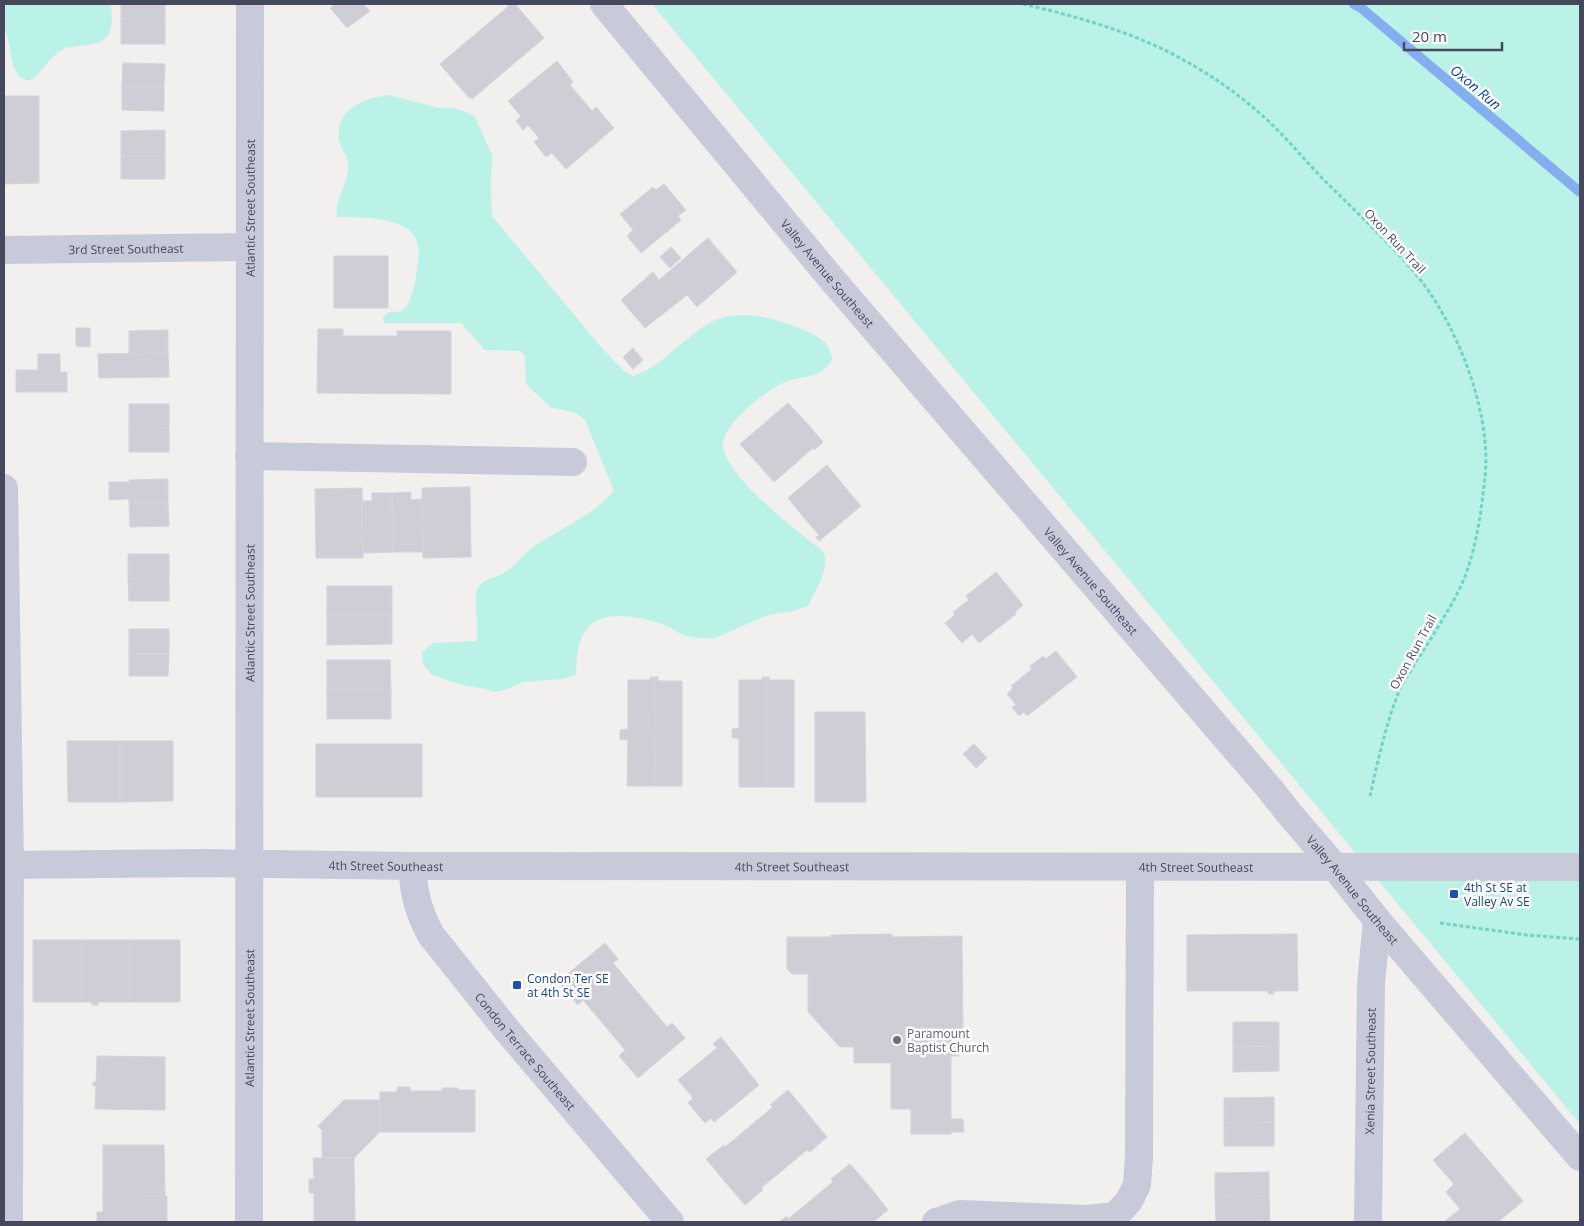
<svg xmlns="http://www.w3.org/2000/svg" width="1584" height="1226" font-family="'Open Sans',sans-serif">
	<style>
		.green { fill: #bbf2e7 }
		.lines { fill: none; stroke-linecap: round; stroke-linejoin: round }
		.stream { stroke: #85aef1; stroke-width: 10 }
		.building { fill: #cfced7; stroke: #d4d2db }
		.path { stroke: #71d2ca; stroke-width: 3; stroke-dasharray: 4 2.5; stroke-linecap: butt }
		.minor { stroke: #c8cada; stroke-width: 28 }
		.transit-dot { fill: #1a4fb4; stroke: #fff; stroke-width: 2 }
		.worship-dot { fill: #6b7280; stroke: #fff; stroke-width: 2 }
		.labels { text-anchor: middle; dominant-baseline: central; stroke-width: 5; stroke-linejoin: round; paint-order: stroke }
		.street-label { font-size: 12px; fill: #46485e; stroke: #fff }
		.transit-label { font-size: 12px; fill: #164399; stroke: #fff; text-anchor: start }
		.worship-label { font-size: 12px; fill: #5b616d; stroke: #fff; text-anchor: start }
		.water-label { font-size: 14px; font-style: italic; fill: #0445b2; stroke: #fff }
	</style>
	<rect width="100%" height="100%" fill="#f2f0ef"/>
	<path class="green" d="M 4,4 L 111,4 C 111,11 113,20 111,27 C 106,53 75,40 59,52 C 47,60 41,75 29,81 L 19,77 L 13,66 L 7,34 L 4,32 Z
		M 652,4 L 1580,4 L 1580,1124 Z
		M 389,95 L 439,108 L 454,108 L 466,112 L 475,117 L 492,155 L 491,185 L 492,216 L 600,346 L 624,371 L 633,376 C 651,370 661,361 675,349 C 686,340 697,330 709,323 C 738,307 774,318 802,329 C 818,336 831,342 832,360 C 819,382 802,374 783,383 C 765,392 723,423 723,445 C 723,475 801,534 824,552 C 829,571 816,589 808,606 L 794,611 L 768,615 L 715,638 C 705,639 691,638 681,634 C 676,632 672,628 667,626 C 647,618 607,608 589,626 C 577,639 577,658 576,674 L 564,679 L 523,682 L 505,690 L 493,692 L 486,689 L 462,685 L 432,675 L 423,664 L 422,652 L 433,643 L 476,641 C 480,624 472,600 478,588 C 482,579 496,578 504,573 C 515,567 522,555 532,548 C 559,529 592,516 614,491 L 585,420 L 576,413 L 550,407 L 526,384 L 525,356 L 520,351 L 485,350 L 461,323 L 384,323 L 383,317 C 385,316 387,313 389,312 C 395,311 399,314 404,309 C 412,301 416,281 417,269 C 418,261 420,250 417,242 C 410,216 358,217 337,217 C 337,214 336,209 337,206 C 340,192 349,180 348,165 C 348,156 341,149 339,140 C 334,110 365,97 389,95 Z"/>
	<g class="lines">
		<path class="stream" d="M 1354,4 L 1360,7 L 1580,192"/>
	</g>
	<path class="building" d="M 121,4 L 165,4 L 165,19 L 121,19 Z
		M 336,4 L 363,4 L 370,11 L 347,28 L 330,8 Z
		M 511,4 L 515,4 L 544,38 L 472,99 L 470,96 L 469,98 L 440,64 Z
		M 121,19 L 165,19 L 165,44 L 121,44 Z
		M 557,61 L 573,82 L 570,85 L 592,111 L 596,107 L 614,128 L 566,169 L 552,153 L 546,157 L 534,142 L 539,138 L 528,125 L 523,130 L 516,121 L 521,116 L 508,101 Z
		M 123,63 L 165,64 L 164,87 L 122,87 Z
		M 122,87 L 164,87 L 164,111 L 122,110 Z
		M 4,96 L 39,96 L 39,183 L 4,184 Z
		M 165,130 L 165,156 L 121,156 L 121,131 Z
		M 121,156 L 165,156 L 165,179 L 121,179 Z
		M 664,184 L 686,210 L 678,216 L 681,220 L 641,253 L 627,236 L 633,230 L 620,214 L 653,187 L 656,190 Z
		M 708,238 L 737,272 L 697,307 L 687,295 L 645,328 L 621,300 L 653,272 L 659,280 Z
		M 671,247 L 681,258 L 670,268 L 660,257 Z
		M 334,256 L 388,256 L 388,308 L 334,308 Z
		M 76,328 L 90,328 L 90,347 L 76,346 Z
		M 318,329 L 343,329 L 343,336 L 397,336 L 397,331 L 451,331 L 451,394 L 317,393 Z
		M 168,330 L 168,353 L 129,354 L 129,331 Z
		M 633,348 L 643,360 L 633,369 L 623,357 Z
		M 168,353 L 169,377 L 99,378 L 98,354 Z
		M 38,354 L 60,354 L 60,372 L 67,372 L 67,392 L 16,392 L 16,370 L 38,370 Z
		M 788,403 L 805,421 L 758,464 L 740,444 Z
		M 129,404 L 169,404 L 169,428 L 129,429 Z
		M 805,421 L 823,442 L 814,450 L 813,448 L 774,482 L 758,464 Z
		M 169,428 L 169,452 L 129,452 L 129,429 Z
		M 827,465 L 844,486 L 805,519 L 788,498 Z
		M 168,479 L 168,503 L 129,503 L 129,499 L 109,500 L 109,482 L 129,482 L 129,480 Z
		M 844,486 L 861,506 L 819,541 L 816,537 L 819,535 L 805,519 Z
		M 470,487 L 471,557 L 423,558 L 422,488 Z
		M 362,488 L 363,558 L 316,558 L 315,489 Z
		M 411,492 L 411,500 L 422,499 L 423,552 L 393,552 L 392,493 Z
		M 372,493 L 392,493 L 393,552 L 363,553 L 362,501 L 372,501 Z
		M 129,503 L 168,503 L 169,526 L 130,527 Z
		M 128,554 L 169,554 L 169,578 L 128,579 Z
		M 996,572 L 1023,605 L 1015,612 L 1016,614 L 979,643 L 972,634 L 962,643 L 945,623 L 955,615 L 953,612 L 969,600 L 966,596 Z
		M 169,578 L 169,601 L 129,601 L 128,579 Z
		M 327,586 L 392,586 L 392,615 L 327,615 Z
		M 327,615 L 392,615 L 392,644 L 327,645 Z
		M 129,629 L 169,629 L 169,654 L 129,654 Z
		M 1056,651 L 1077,677 L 1027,716 L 1024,712 L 1019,716 L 1012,707 L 1016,705 L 1007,694 L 1013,688 L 1011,686 L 1032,669 L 1030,666 L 1043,656 L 1046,659 Z
		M 129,654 L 169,654 L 168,676 L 129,676 Z
		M 327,660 L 390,660 L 391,690 L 327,690 Z
		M 650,677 L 654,677 L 655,786 L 627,786 L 628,739 L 620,740 L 620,730 L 628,729 L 628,680 L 650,680 Z
		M 654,677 L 658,677 L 658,681 L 682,681 L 682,786 L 655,786 Z
		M 762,677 L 766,677 L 766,787 L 739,787 L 739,738 L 732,738 L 732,729 L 739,728 L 739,680 L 762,680 Z
		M 766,677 L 769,677 L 769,680 L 794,680 L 794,787 L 766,787 Z
		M 327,690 L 391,690 L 391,719 L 327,719 Z
		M 815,712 L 865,712 L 866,802 L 815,802 Z
		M 67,741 L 120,741 L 120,802 L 68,802 Z
		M 120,741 L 173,741 L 173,801 L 120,802 Z
		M 316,744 L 422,744 L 422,797 L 316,797 Z
		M 974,744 L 987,758 L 976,768 L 963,754 Z
		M 892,934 L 892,937 L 962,936 L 963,1034 L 959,1034 L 959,1056 L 951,1056 L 951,1119 L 963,1119 L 964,1132 L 951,1132 L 951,1134 L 911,1134 L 911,1109 L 891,1109 L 891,1063 L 854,1063 L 854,1047 L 840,1047 L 808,1012 L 808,974 L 792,974 L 787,969 L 787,937 L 831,937 L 831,935 Z
		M 1297,934 L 1298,991 L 1274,991 L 1274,994 L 1268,994 L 1268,991 L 1187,991 L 1187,935 Z
		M 33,940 L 82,940 L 82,1002 L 33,1002 Z
		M 82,940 L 130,940 L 130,1002 L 98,1002 L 98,1005 L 92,1005 L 92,1002 L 82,1002 Z
		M 130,940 L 180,940 L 180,1002 L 130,1002 Z
		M 605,943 L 618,959 L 613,963 L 667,1027 L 672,1023 L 685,1038 L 638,1078 L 619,1056 L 625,1050 L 583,1000 L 578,1005 L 558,982 Z
		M 1233,1022 L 1279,1022 L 1279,1046 L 1233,1047 Z
		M 721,1037 L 759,1085 L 714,1122 L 711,1118 L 705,1123 L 688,1103 L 693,1098 L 678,1080 L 717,1048 L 713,1044 Z
		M 1279,1046 L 1279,1071 L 1233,1072 L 1233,1047 Z
		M 97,1056 L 165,1057 L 165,1110 L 95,1109 L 96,1086 L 93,1086 L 93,1082 L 96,1082 Z
		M 397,1087 L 410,1087 L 410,1091 L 442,1091 L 442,1088 L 458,1088 L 458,1090 L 475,1090 L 475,1132 L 380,1132 L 380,1092 L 397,1092 Z
		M 788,1090 L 808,1114 L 727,1184 L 706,1159 L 724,1145 L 725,1147 L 773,1107 L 770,1105 Z
		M 1274,1097 L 1274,1122 L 1224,1123 L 1224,1098 Z
		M 344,1100 L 380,1100 L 380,1132 L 354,1158 L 322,1158 L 322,1130 L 318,1126 Z
		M 808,1114 L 827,1137 L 810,1152 L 807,1150 L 761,1188 L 763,1190 L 745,1205 L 727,1184 Z
		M 1274,1122 L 1274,1146 L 1224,1146 L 1224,1123 Z
		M 1465,1133 L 1523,1201 L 1498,1222 L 1491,1222 L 1489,1220 L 1487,1222 L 1445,1221 L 1460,1209 L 1446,1192 L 1454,1184 L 1433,1160 Z
		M 103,1145 L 164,1145 L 165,1196 L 103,1197 Z
		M 313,1158 L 354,1158 L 355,1222 L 314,1222 L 314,1193 L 309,1193 L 309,1179 L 314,1179 Z
		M 850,1164 L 870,1187 L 829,1222 L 779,1222 L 787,1216 L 788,1219 L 833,1182 L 831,1179 Z
		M 1269,1172 L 1269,1196 L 1215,1197 L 1215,1173 Z
		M 870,1187 L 888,1210 L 873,1222 L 829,1222 Z
		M 167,1196 L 167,1222 L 97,1222 L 97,1212 L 103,1212 L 103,1197 Z
		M 1269,1196 L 1270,1221 L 1241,1222 L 1216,1221 L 1215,1197 Z"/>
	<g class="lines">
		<path class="path" d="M 1023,4 C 1079,17 1137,33 1187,62 C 1211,75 1235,92 1256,110 C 1280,130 1300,155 1322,178 C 1353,209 1386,239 1414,272 C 1456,321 1492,412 1485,477 C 1481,515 1475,560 1457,594 C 1445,617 1430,640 1416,662 C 1411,671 1404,680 1400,689 C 1386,723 1378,760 1370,796
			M 1440,923 L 1527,935 L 1580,939"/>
		<g class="minor">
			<path id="s1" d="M 604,4 L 830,277 L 1269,788 L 1288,812 L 1335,867 L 1377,920 L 1580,1157"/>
			<path id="s2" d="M 4,250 L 249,247"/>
			<path d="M 249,456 L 573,462"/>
			<path d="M 4,488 L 10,865 L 9,1222"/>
			<path id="s3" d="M 4,865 L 204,863 L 413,866 L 1580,867"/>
			<path id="s4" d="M 413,866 C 412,891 419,913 431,935 L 506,1029 L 670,1222"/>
			<path id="s5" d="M 249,1222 L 250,4"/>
			<path d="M 936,1222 L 960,1214 L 1088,1219 L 1115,1216 L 1129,1201 L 1137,1185 L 1139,1157 L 1140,868"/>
			<path id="s6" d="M 1368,1222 L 1371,983 L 1377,920"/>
		</g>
	</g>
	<g class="transit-dot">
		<rect x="1449" y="889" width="10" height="10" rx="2.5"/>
		<rect x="512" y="980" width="10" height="10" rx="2.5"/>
	</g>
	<circle class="worship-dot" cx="897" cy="1040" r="5"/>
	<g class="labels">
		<g class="street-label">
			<text stroke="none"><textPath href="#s5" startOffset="1014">Atlantic Street Southeast</textPath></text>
			<text transform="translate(1395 241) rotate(47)">Oxon Run Trail</text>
			<text stroke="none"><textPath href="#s2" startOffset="122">3rd Street Southeast</textPath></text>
			<text stroke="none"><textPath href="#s1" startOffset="350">Valley Avenue Southeast</textPath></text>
			<text stroke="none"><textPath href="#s1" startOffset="755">Valley Avenue Southeast</textPath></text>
			<text stroke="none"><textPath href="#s5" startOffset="609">Atlantic Street Southeast</textPath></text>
			<text transform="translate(1413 652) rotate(-61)">Oxon Run Trail</text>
			<text stroke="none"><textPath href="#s3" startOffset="382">4th Street Southeast</textPath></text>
			<text stroke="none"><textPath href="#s3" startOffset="788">4th Street Southeast</textPath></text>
			<text stroke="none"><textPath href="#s3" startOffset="1192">4th Street Southeast</textPath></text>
			<text stroke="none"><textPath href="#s1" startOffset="1160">Valley Avenue Southeast</textPath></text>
			<text stroke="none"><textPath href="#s5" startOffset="204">Atlantic Street Southeast</textPath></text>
			<text stroke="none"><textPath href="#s4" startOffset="222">Condon Terrace Southeast</textPath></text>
			<text stroke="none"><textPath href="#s6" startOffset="151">Xenia Street Southeast</textPath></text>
		</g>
		<g class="transit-label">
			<text x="1464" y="887">4th St SE at<tspan x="1464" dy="14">Valley Av SE</tspan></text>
			<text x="527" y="978">Condon Ter SE<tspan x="527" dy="14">at 4th St SE</tspan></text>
		</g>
		<g class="worship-label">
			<text x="907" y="1033">Paramount<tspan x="907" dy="14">Baptist Church</tspan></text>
		</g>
		<g class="water-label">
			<text transform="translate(1476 87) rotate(40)">Oxon Run</text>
		</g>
	</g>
	<rect width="1584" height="1226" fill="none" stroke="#46485e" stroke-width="10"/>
	<path d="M1404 42v8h98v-8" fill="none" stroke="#46485e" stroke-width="2.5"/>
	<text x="1412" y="42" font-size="15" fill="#46485e" stroke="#ffffff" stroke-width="4" paint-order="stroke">20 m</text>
</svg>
